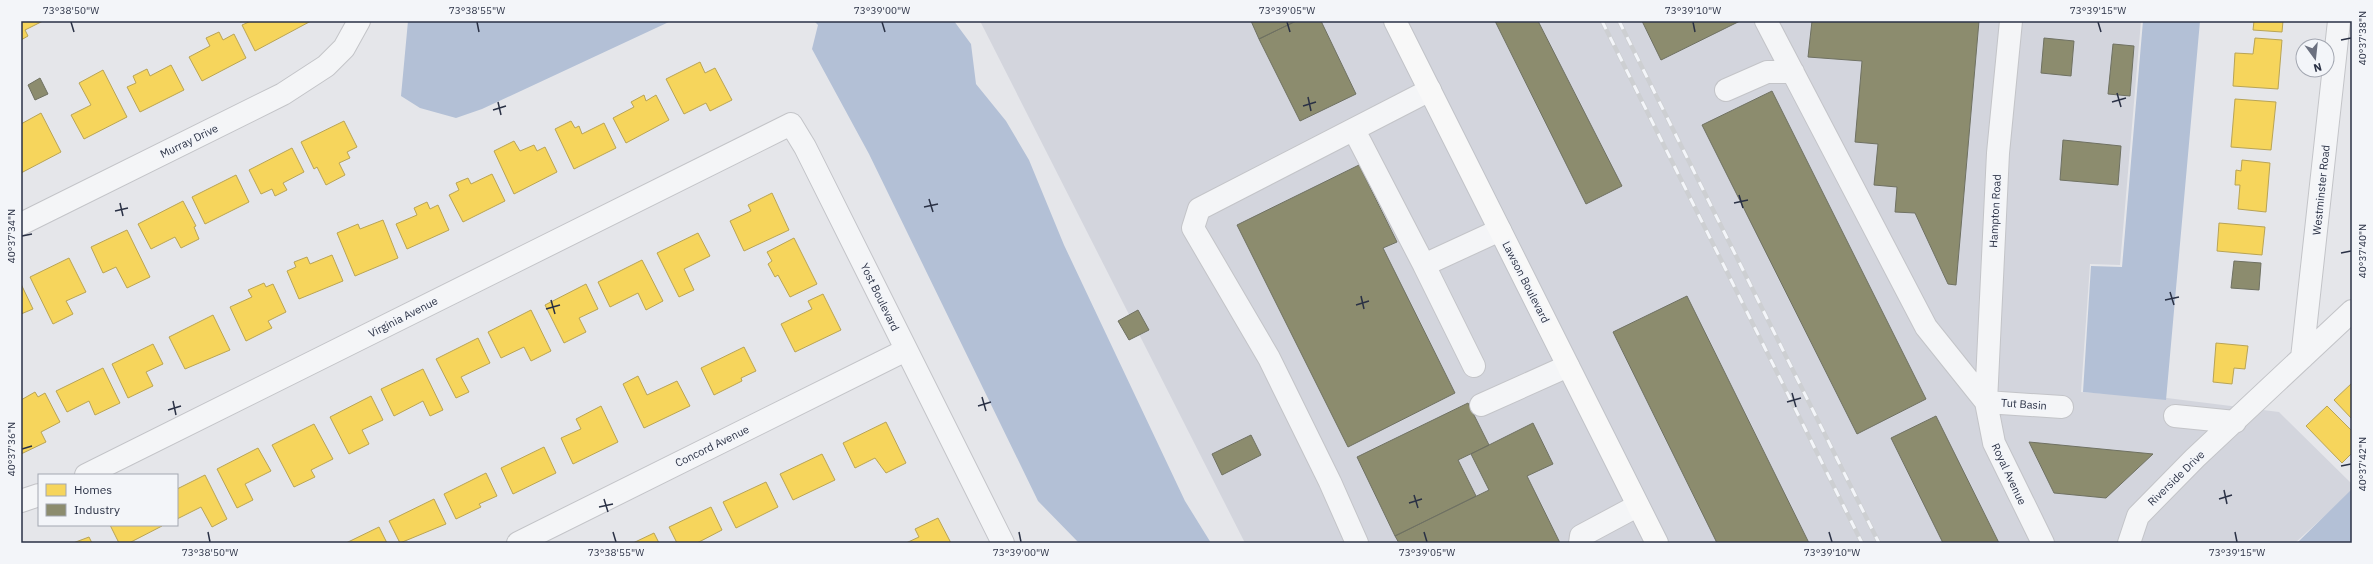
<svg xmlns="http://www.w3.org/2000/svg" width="2373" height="564" font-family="'IBM Plex Sans',sans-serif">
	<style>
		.built { fill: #d3d5dd }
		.water { fill: #b3c0d6 }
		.homes { fill: #f6d55c; stroke: #b9a455 }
		.industry { fill: #8c8c6e; stroke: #6f7162 }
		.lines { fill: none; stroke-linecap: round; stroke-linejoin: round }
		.minor-casing { stroke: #c3c4c8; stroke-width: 24 }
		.major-casing { stroke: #c1c3c8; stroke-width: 24 }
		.minor { stroke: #f4f5f7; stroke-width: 22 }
		.major { stroke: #f8f8f8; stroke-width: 22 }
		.rail-casing { stroke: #cdcfd2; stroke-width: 4.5 }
		.rail { stroke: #f3f5f9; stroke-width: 3; stroke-dasharray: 9; stroke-linecap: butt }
		.ticks { fill: none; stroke: #2a3145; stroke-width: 1.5 }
		.labels { text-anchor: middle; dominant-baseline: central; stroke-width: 4; stroke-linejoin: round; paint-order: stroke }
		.street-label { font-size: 11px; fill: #2a3145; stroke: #f3f5f9 }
		.neatline { fill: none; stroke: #2a3145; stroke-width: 1.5 }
		.ticks-label { font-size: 10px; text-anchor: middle; fill: #2a3145 }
	</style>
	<rect width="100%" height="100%" fill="#e5e6ea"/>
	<path class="built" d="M 980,21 L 2141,21 L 2120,265 L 2090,264 L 2081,392 L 2167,398 L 2279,412 L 2352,484 L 2352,491 L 2295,543 L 1245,543 Z"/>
	<path class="water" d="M 408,21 L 671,21 L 482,109 L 456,118 L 420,108 L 401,96 Z
		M 814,21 L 954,21 L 971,44 L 976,84 L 1006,121 L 1029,160 L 1064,245 L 1185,501 L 1211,543 L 1079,543 L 1038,501 L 869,154 L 812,49 L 818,25 Z
		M 2143,21 L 2200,21 L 2166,400 L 2083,392 L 2091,266 L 2122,267 Z
		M 2352,489 L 2352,543 L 2297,543 Z"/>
	<path class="homes" d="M 21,21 L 43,21 L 25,30 L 28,36 L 21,40 Z
		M 251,21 L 311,21 L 255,51 L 242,25 Z
		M 2254,21 L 2283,21 L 2282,32 L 2253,30 Z
		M 219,32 L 223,40 L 234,34 L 246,58 L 202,81 L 189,57 L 210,46 L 206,38 Z
		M 2255,38 L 2282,40 L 2278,89 L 2233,86 L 2235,53 L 2253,54 Z
		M 700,62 L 705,73 L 715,68 L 732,100 L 710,111 L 706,103 L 684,114 L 666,79 Z
		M 171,65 L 184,90 L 140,112 L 127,87 L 136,83 L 133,76 L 147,69 L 150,76 Z
		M 103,70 L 127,117 L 84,139 L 71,115 L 91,105 L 79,83 Z
		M 644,95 L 646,101 L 656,95 L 669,120 L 626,143 L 613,118 L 634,107 L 631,102 Z
		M 2235,99 L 2276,102 L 2271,150 L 2231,147 Z
		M 41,113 L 61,152 L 21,173 L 21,124 Z
		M 344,121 L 357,147 L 347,152 L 350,158 L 339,163 L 345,175 L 326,185 L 317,167 L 314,169 L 301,142 Z
		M 571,121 L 575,128 L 579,126 L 582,134 L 604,123 L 616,148 L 574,169 L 555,129 Z
		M 514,141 L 520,151 L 534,145 L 537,151 L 545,147 L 557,172 L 514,194 L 494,151 Z
		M 292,148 L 304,172 L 283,183 L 287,190 L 275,196 L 272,189 L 261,194 L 249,170 Z
		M 2242,160 L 2270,163 L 2266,212 L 2238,209 L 2240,185 L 2235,185 L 2236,170 L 2241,171 Z
		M 492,174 L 505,201 L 463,222 L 449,195 L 459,190 L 456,183 L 468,178 L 471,184 Z
		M 236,175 L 249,202 L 205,224 L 192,197 Z
		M 772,193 L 789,230 L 744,251 L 730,221 L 751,211 L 748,205 Z
		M 183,201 L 196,226 L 194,227 L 199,239 L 181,248 L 175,237 L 151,249 L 138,224 Z
		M 427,202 L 430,209 L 438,205 L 449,230 L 407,249 L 396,224 L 417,215 L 414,208 Z
		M 383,220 L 398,258 L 355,276 L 337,233 L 358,224 L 360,229 Z
		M 2219,223 L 2265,227 L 2262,255 L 2217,251 Z
		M 127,230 L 150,277 L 127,288 L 116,267 L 103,273 L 91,247 Z
		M 698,233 L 710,256 L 684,269 L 694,290 L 679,297 L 657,253 Z
		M 794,238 L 817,284 L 790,297 L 778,275 L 775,277 L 768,264 L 772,261 L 767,252 Z
		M 332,255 L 343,281 L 299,299 L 287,271 L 296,267 L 294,262 L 307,257 L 310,264 Z
		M 69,258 L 86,292 L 66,301 L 73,314 L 53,324 L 30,277 Z
		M 642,260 L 663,301 L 646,310 L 638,293 L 610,307 L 598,282 Z
		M 264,283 L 266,287 L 273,284 L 286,312 L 268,321 L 272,328 L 246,341 L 230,307 L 252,297 L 248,290 Z
		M 21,284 L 33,309 L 21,314 Z
		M 586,284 L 598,309 L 579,318 L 586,332 L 564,343 L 545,305 Z
		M 823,294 L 841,330 L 795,352 L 781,324 L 812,309 L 808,301 Z
		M 531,310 L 551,351 L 531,361 L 524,347 L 501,358 L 488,332 Z
		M 213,315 L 230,350 L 185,369 L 169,337 Z
		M 478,338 L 490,363 L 461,377 L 469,392 L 456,398 L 436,359 Z
		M 2216,343 L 2248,346 L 2245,369 L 2234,368 L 2232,384 L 2213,382 Z
		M 153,344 L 163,364 L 146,372 L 153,386 L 128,398 L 112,364 Z
		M 744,347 L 756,371 L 741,378 L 742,381 L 714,395 L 701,368 Z
		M 103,368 L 120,403 L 95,415 L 89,401 L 67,412 L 56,391 Z
		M 423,369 L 443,410 L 430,416 L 423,401 L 394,416 L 381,389 Z
		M 638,376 L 647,395 L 677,381 L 690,406 L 644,428 L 623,384 Z
		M 2352,383 L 2352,419 L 2334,400 Z
		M 35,392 L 38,397 L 45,393 L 60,422 L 41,432 L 46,442 L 21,454 L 21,400 Z
		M 371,396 L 383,420 L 362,430 L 369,444 L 349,454 L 330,417 Z
		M 601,406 L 618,442 L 573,464 L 561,438 L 581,429 L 576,419 Z
		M 2327,406 L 2352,431 L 2352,453 L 2342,463 L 2306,426 Z
		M 886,422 L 906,463 L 886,473 L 875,458 L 855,468 L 843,443 Z
		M 314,424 L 333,459 L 311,470 L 315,477 L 294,487 L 272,445 Z
		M 544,447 L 556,473 L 513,494 L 501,468 Z
		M 258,448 L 271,471 L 245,484 L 253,500 L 237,508 L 217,469 Z
		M 822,454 L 835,480 L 793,500 L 780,474 Z
		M 486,473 L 497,496 L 479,504 L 481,507 L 456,519 L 444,494 Z
		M 205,475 L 227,519 L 212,527 L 201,507 L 177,519 L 177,489 Z
		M 766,482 L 778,507 L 736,528 L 723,502 Z
		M 434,499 L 446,524 L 400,543 L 389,521 Z
		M 711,507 L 722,530 L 697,543 L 677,543 L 669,527 Z
		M 938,518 L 951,543 L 906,543 L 919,537 L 915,529 Z
		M 110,525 L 162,525 L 162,526 L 129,543 L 119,543 Z
		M 379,527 L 387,543 L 346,543 Z
		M 654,533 L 659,543 L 633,543 Z
		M 89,537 L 92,543 L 73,543 Z"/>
	<path class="industry" d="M 1251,21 L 1296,21 L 1259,39 Z
		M 1296,21 L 1321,21 L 1356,94 L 1300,121 L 1259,39 Z
		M 1495,21 L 1538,21 L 1622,186 L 1586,204 Z
		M 1642,21 L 1740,21 L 1661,60 Z
		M 1812,21 L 1979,21 L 1956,285 L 1948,284 L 1915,213 L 1895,212 L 1897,187 L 1874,185 L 1878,144 L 1855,142 L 1862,61 L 1808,57 Z
		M 2044,38 L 2074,41 L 2071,76 L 2041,73 Z
		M 2113,44 L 2134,46 L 2130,96 L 2108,94 Z
		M 40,78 L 48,94 L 35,100 L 28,85 Z
		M 1772,91 L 1926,399 L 1857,434 L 1702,125 Z
		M 2063,140 L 2121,146 L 2118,185 L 2060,180 Z
		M 1359,165 L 1397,242 L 1383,248 L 1455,393 L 1348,447 L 1237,225 Z
		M 2234,261 L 2261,263 L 2259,290 L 2231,288 Z
		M 1687,296 L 1809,543 L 1717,543 L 1613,332 Z
		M 1138,310 L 1149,330 L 1129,340 L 1118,321 Z
		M 1468,403 L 1489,445 L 1458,460 L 1476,496 L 1395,536 L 1357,457 Z
		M 1936,416 L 1999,543 L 1943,543 L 1891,438 Z
		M 1533,423 L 1553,464 L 1527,476 L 1560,543 L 1399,543 L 1395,536 L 1489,490 L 1471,454 Z
		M 1251,435 L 1261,455 L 1222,475 L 1212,454 Z
		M 2029,442 L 2153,454 L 2106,498 L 2054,493 Z"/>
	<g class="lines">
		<defs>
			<path id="minor" d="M 1766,21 L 1926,327 L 1986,402 L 1994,443 L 2043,543
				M 2011,21 L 1998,153 L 1986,402 L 2062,407
				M 1726,90 L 1767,72 L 1793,72
				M 1354,130 L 1424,265
				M 21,224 L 283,94 L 326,66 L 344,48 L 359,21
				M 2302,358 L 2339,21
				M 1474,366 L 1424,265 L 1500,230
				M 1481,405 L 1568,366
				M 2175,416 L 2235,422
				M 86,475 L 791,124 L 805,147 L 1003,543
				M 21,501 L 39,495
				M 518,543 L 906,350
				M 1357,543 L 1330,482 L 1269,358 L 1193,228 L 1199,209 L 1430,90
				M 1580,543 L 1581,536 L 1637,506
				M 2129,543 L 2138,516 L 2195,458 L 2352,311"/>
			<path id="major" d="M 1395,21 L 1657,543"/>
		</defs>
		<use href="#minor" class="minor-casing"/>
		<use href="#major" class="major-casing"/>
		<use href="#minor" class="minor"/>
		<use href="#major" class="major"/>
		<defs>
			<path id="rail" d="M 1602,21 L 1862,543
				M 1619,21 L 1879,543"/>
		</defs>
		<use href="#rail" class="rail-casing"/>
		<use href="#rail" class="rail"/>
	</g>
	<path class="ticks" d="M 71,22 L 74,32M 477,22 L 479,32M 882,22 L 885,32M 1287,22 L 1290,32M 1693,22 L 1695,32M 2098,22 L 2101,32M 2341,40 L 2351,38M 2117,93 L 2121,107M 1308,97 L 1311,111M 498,102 L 501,115M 2112,102 L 2126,98M 1303,106 L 1316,102M 493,110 L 506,106M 1739,195 L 1743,208M 929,199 L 933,212M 120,203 L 123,216M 1734,203 L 1748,200M 924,207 L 938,204M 115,211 L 128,208M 22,236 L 32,234M 2341,253 L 2351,251M 2170,292 L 2174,305M 1361,296 L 1364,309M 551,300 L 555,314M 2165,300 L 2179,297M 1356,305 L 1369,301M 546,309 L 560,305M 1792,393 L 1796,407M 982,397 L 986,411M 173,401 L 176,415M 1787,402 L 1801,398M 978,406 L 991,402M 168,410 L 181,406M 22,449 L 32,446M 2341,466 L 2351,464M 2224,490 L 2227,504M 1414,495 L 1418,508M 604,499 L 608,512M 2219,499 L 2232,495M 1409,503 L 1422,499M 599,507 L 613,504M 208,532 L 210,542M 613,532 L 616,542M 1019,532 L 1021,542M 1424,532 L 1427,542M 1829,532 L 1832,542M 2235,532 L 2237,542"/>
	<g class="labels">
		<g class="street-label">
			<text transform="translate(189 141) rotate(-26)">Murray Drive</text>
			<text transform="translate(2321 190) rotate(-84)">Westminster Road</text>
			<text transform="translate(1995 211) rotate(-87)">Hampton Road</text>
			<text transform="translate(1526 282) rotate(63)">Lawson Boulevard</text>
			<text transform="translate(880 297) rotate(64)">Yost Boulevard</text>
			<text transform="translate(403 317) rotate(-27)">Virginia Avenue</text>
			<text transform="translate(2024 404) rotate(4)">Tut Basin</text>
			<text transform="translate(712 446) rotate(-26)">Concord Avenue</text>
			<text transform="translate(2009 474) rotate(65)">Royal Avenue</text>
			<text transform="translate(2176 478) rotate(-44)">Riverside Drive</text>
		</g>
	</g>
	<rect width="2373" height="564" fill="none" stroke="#f3f5f9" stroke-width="44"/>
	<rect x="38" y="474" width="140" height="52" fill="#f3f5f9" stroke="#a3a7b1"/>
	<rect x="46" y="484" width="20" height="12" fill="#f6d55c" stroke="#a3a7b1"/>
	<text x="74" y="494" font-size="12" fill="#2a3145">Homes</text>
	<rect x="46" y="504" width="20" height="12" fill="#8c8c6e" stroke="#a3a7b1"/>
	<text x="74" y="514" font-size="12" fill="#2a3145">Industry</text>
	<g transform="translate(2315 58) rotate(165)"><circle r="19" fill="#f3f5f9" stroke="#a3a7b1"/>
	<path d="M0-3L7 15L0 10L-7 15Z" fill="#6b707f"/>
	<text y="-6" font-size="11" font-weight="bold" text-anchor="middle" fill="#2a3145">N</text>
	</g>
	<rect x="22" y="22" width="2329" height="520" class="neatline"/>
	<g class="ticks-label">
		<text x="71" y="14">73°38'50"W</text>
		<text x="477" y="14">73°38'55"W</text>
		<text x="882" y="14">73°39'00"W</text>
		<text x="1287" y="14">73°39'05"W</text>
		<text x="1693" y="14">73°39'10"W</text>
		<text x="2098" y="14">73°39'15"W</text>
		<text transform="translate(2362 38) rotate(-90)" y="4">40°37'38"N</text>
		<text transform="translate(11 236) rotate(-90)" y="4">40°37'34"N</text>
		<text transform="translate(2362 251) rotate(-90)" y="4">40°37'40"N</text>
		<text transform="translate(11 449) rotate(-90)" y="4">40°37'36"N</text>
		<text transform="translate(2362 464) rotate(-90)" y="4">40°37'42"N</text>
		<text x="210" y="556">73°38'50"W</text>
		<text x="616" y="556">73°38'55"W</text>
		<text x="1021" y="556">73°39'00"W</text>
		<text x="1427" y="556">73°39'05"W</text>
		<text x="1832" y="556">73°39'10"W</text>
		<text x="2237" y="556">73°39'15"W</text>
	</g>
</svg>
